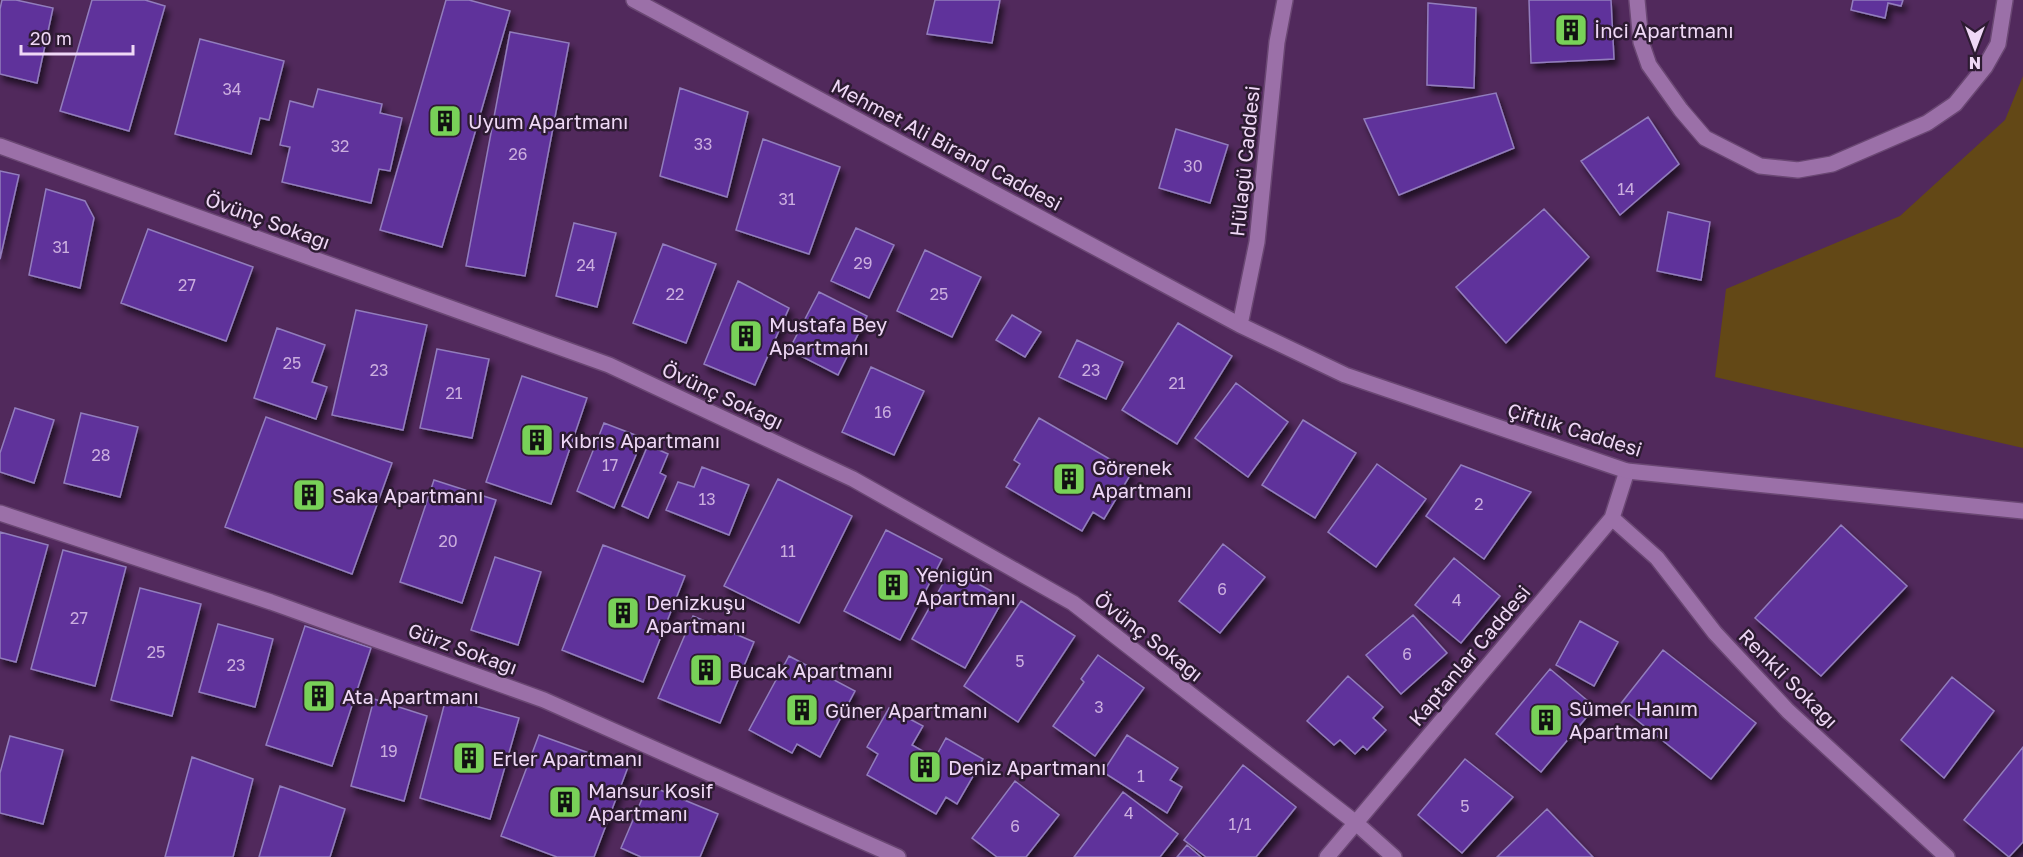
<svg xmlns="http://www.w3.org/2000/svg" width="2023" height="857" font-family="'Golos Text',sans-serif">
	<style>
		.green { fill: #634816 }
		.building { fill: #5e329b; stroke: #927dbd; stroke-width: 1.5; filter: url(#shadow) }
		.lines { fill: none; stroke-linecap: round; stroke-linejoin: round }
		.street-casing { stroke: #6a4773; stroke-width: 18 }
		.secondary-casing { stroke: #6a4773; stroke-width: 18 }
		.street { stroke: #9b70a8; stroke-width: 15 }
		.secondary { stroke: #9b70a8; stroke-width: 15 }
		.labels { text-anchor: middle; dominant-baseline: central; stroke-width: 5; stroke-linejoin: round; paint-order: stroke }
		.number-label { font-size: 16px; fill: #cbaedf }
		.poi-label { font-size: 20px; fill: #efd8f6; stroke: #2d1b32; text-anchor: start }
		.street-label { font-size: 20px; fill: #efd8f6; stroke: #2d1b32 }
	</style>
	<defs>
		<filter id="shadow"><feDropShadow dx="3.5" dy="6" stdDeviation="3" flood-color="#0009"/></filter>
	</defs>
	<rect width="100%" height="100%" fill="#51295c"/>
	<path class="green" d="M 2023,76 L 2023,448 L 1715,377 L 1726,289 L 1900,216 L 2005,120 Z"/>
	<path class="building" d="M 2,0 L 16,0 L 53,8 L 37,83 L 0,74 L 0,9 Z
		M 92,0 L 145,0 L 165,6 L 129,131 L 60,111 Z
		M 446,0 L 469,0 L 510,11 L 442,247 L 380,230 Z
		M 935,0 L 1000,0 L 992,43 L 927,34 Z
		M 1529,0 L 1611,0 L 1614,59 L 1531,63 Z
		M 1853,0 L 1903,0 L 1901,6 L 1888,3 L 1885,18 L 1851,10 Z
		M 1428,3 L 1476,8 L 1474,88 L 1427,85 Z
		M 510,32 L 569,43 L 525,276 L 466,266 Z
		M 200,39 L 284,61 L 269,120 L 260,118 L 251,154 L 175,134 Z
		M 680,88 L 748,112 L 727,197 L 660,176 Z
		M 318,89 L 382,104 L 380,113 L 402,118 L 390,171 L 379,169 L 371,203 L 282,182 L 290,147 L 280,145 L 290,101 L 313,107 Z
		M 1496,93 L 1514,148 L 1399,195 L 1364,119 Z
		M 1648,117 L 1679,164 L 1620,215 L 1581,161 Z
		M 1176,129 L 1228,145 L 1210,203 L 1159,188 Z
		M 763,139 L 840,167 L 809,254 L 736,230 Z
		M 0,171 L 19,175 L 0,259 Z
		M 46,189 L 85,201 L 94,218 L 80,288 L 29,275 Z
		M 1544,209 L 1589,257 L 1506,343 L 1456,287 Z
		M 1668,212 L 1710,222 L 1701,280 L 1657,271 Z
		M 574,223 L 616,233 L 597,307 L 556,296 Z
		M 856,228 L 894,245 L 869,298 L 831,281 Z
		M 148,229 L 253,267 L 226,341 L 121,303 Z
		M 663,244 L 716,264 L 686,343 L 633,323 Z
		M 925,250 L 981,277 L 952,337 L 897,311 Z
		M 738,281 L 789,308 L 755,385 L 704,364 Z
		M 819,292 L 867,316 L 838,375 L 789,350 Z
		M 356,310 L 427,325 L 403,430 L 332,415 Z
		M 1012,315 L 1041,332 L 1025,357 L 996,340 Z
		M 1178,323 L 1232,356 L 1177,444 L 1122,410 Z
		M 277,328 L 325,345 L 312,382 L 327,387 L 316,419 L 254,398 Z
		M 1077,340 L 1123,362 L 1106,399 L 1059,377 Z
		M 437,349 L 489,359 L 472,438 L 420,428 Z
		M 871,367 L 924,391 L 894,455 L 842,432 Z
		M 522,376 L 587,398 L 551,504 L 486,482 Z
		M 1236,383 L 1288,422 L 1248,477 L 1195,438 Z
		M 15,408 L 54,420 L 34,483 L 0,472 L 0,453 Z
		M 81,413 L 138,427 L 120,497 L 64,483 Z
		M 266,417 L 392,463 L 352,574 L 225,527 Z
		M 1039,418 L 1132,472 L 1104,519 L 1093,512 L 1082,531 L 1006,487 L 1020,464 L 1014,460 Z
		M 1303,420 L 1356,453 L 1315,518 L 1262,485 Z
		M 604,423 L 643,438 L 614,508 L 577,491 Z
		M 648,445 L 668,454 L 660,473 L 666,476 L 648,518 L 622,506 Z
		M 1377,464 L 1426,499 L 1376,567 L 1328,532 Z
		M 1461,465 L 1531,492 L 1484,559 L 1426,516 Z
		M 702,467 L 749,485 L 729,535 L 666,510 L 678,482 L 694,487 Z
		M 778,479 L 852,516 L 799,623 L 724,586 Z
		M 434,480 L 496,500 L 462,603 L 400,582 Z
		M 1841,525 L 1907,586 L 1821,676 L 1755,618 Z
		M 886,530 L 942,559 L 900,640 L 844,611 Z
		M 0,532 L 48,545 L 16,662 L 0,658 Z
		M 1223,544 L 1265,577 L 1220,633 L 1179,601 Z
		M 603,545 L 685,576 L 643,682 L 562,650 Z
		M 63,550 L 126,567 L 95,686 L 31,669 Z
		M 495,557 L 541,572 L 518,645 L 471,630 Z
		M 1454,558 L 1500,596 L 1461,643 L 1415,605 Z
		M 951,569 L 1004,598 L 965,668 L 912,639 Z
		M 140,588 L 201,604 L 172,716 L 111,700 Z
		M 1021,601 L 1075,636 L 1018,722 L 964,686 Z
		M 1413,615 L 1447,653 L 1401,694 L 1366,655 Z
		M 693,616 L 754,642 L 720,723 L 658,698 Z
		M 1580,621 L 1618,642 L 1594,686 L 1556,665 Z
		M 218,624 L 273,639 L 255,707 L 199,692 Z
		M 305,626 L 371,648 L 332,766 L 266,745 Z
		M 1663,650 L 1756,723 L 1711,779 L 1619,706 Z
		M 1098,655 L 1144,688 L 1095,756 L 1053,726 L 1084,682 L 1081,679 Z
		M 789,656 L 855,691 L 820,757 L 797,744 L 792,753 L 749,730 Z
		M 1550,669 L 1595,707 L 1541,772 L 1496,734 Z
		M 1348,676 L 1383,707 L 1373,718 L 1386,730 L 1367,750 L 1363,746 L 1355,754 L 1340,740 L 1334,745 L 1307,721 Z
		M 1952,677 L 1994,711 L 1944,778 L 1901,740 Z
		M 446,698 L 519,718 L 490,819 L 420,798 Z
		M 374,699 L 427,716 L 404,801 L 351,786 Z
		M 889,708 L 923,726 L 912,745 L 935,758 L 946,738 L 983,759 L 957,804 L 946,797 L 936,814 L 867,775 L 878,754 L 867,747 Z
		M 539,735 L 628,767 L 594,857 L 557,857 L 501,836 Z
		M 1127,735 L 1178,768 L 1170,780 L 1182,787 L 1167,813 L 1103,772 Z
		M 10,736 L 63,750 L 43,824 L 0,813 L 0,773 Z
		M 2023,747 L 2023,842 L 2009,857 L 1964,820 Z
		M 192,757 L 253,779 L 233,857 L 165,857 Z
		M 1465,759 L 1513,797 L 1462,853 L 1418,815 Z
		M 1243,765 L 1296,807 L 1256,857 L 1206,857 L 1184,840 Z
		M 1015,781 L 1059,815 L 1026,857 L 997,857 L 972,838 Z
		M 648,785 L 718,814 L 700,857 L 641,857 L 621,848 Z
		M 280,786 L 345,809 L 330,857 L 259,857 Z
		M 1123,792 L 1178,834 L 1160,857 L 1074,857 Z
		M 1547,809 L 1593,857 L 1497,857 Z
		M 1187,845 L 1201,857 L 1177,857 Z"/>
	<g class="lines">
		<defs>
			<path id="street" d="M 1637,0 L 1641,42 L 1649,65 L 1681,110 L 1705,138 L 1760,166 L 1798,170 L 1832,164 L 1927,123 L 1955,104 L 1985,67 L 1998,44 L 2005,0
				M 0,146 L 609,365 L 853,479 L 1073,603 L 1356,823 L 1394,857
				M 0,513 L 271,602 L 544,700 L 898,857
				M 1612,518 L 1657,558 L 1715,633 L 1788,711 L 1947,857
				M 1327,857 L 1612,518 L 1627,471"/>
			<path id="secondary" d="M 634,0 L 1240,325 L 1345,375 L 1627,471 L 2023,511
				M 1240,325 L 1257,242 L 1277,42 L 1285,0"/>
		</defs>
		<use href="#street" class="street-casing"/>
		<use href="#secondary" class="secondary-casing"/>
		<use href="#street" class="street"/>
		<use href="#secondary" class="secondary"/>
	</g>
	<defs>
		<symbol id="building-square" viewBox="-11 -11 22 22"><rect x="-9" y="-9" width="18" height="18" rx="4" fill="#78d158" stroke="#2d1b32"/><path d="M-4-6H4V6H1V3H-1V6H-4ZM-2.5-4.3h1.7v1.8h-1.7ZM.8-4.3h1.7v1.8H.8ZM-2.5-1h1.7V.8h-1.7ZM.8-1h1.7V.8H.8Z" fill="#111"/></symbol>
	</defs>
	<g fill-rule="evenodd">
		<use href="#building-square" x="1552" y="11" width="38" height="38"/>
		<use href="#building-square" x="426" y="102" width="38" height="38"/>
		<use href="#building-square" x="727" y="317" width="38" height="38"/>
		<use href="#building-square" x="518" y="421" width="38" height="38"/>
		<use href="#building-square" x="1050" y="460" width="38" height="38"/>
		<use href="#building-square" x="290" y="476" width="38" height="38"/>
		<use href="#building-square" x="874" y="566" width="38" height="38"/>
		<use href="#building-square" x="604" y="594" width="38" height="38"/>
		<use href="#building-square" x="687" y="651" width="38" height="38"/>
		<use href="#building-square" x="300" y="677" width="38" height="38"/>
		<use href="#building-square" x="783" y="691" width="38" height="38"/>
		<use href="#building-square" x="1527" y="701" width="38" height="38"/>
		<use href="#building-square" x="450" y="739" width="38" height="38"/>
		<use href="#building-square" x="906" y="748" width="38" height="38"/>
		<use href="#building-square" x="546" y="783" width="38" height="38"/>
	</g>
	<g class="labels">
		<g class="number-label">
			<text x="232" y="89">34</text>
			<text x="703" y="144">33</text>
			<text x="340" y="146">32</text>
			<text x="518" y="154">26</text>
			<text x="1193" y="166">30</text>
			<text x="1626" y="189">14</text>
			<text x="787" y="199">31</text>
			<text x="61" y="247">31</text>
			<text x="863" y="263">29</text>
			<text x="586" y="265">24</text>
			<text x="187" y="285">27</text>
			<text x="675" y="294">22</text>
			<text x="939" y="294">25</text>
			<text x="292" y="363">25</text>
			<text x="379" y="370">23</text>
			<text x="1091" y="370">23</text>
			<text x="1177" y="383">21</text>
			<text x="454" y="393">21</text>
			<text x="883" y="412">16</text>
			<text x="101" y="455">28</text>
			<text x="610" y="465">17</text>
			<text x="707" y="499">13</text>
			<text x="1479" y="504">2</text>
			<text x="448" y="541">20</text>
			<text x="788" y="551">11</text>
			<text x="1222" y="589">6</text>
			<text x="1457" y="600">4</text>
			<text x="79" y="618">27</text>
			<text x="156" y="652">25</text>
			<text x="1407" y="654">6</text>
			<text x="1020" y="661">5</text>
			<text x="236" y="665">23</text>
			<text x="1099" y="707">3</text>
			<text x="389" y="751">19</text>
			<text x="1141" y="776">1</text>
			<text x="1465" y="806">5</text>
			<text x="1129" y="813">4</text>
			<text x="1240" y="824">1/1</text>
			<text x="1015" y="826">6</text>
		</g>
		<g class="poi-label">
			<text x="1594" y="30">İnci Apartmanı</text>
			<text x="468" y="121">Uyum Apartmanı</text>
			<text x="769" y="324">Mustafa Bey<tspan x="769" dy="23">Apartmanı</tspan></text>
			<text x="560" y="440">Kıbrıs Apartmanı</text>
			<text x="1092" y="467">Görenek<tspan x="1092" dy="23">Apartmanı</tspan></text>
			<text x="332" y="495">Saka Apartmanı</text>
			<text x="916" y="574">Yenigün<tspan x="916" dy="23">Apartmanı</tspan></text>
			<text x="646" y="602">Denizkuşu<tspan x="646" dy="23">Apartmanı</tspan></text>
			<text x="729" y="670">Bucak Apartmanı</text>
			<text x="342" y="696">Ata Apartmanı</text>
			<text x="1569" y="708">Sümer Hanım<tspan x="1569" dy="23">Apartmanı</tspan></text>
			<text x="825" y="710">Güner Apartmanı</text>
			<text x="492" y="758">Erler Apartmanı</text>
			<text x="948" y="767">Deniz Apartmanı</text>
			<text x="588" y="790">Mansur Kosif<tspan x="588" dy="23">Apartmanı</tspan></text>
		</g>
		<g class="street-label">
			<text transform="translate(947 144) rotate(28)">Mehmet Ali Birand Caddesi</text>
			<text transform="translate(1244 161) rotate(-84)">Hülagü Caddesi</text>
			<text transform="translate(268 220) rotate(20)">Övünç Sokağı</text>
			<text transform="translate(723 395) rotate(25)">Övünç Sokağı</text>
			<text transform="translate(1575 429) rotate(17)">Çiftlik Caddesi</text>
			<text transform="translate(1149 636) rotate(38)">Övünç Sokağı</text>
			<text transform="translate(463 648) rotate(20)">Gürz Sokağı</text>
			<text transform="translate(1469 655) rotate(-50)">Kaptanlar Caddesi</text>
			<text transform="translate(1789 678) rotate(45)">Renkli Sokağı</text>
		</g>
	</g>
	<g transform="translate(1975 48) rotate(180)" stroke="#2d1b32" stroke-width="4.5" paint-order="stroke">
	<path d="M0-4.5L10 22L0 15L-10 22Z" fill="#efd8f6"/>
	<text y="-9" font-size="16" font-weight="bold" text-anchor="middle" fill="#efd8f6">N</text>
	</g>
	<path d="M21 45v9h112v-9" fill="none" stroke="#efd8f6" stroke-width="3"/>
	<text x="30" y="45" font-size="18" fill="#efd8f6" stroke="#2d1b32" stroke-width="4.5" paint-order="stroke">20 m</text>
</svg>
